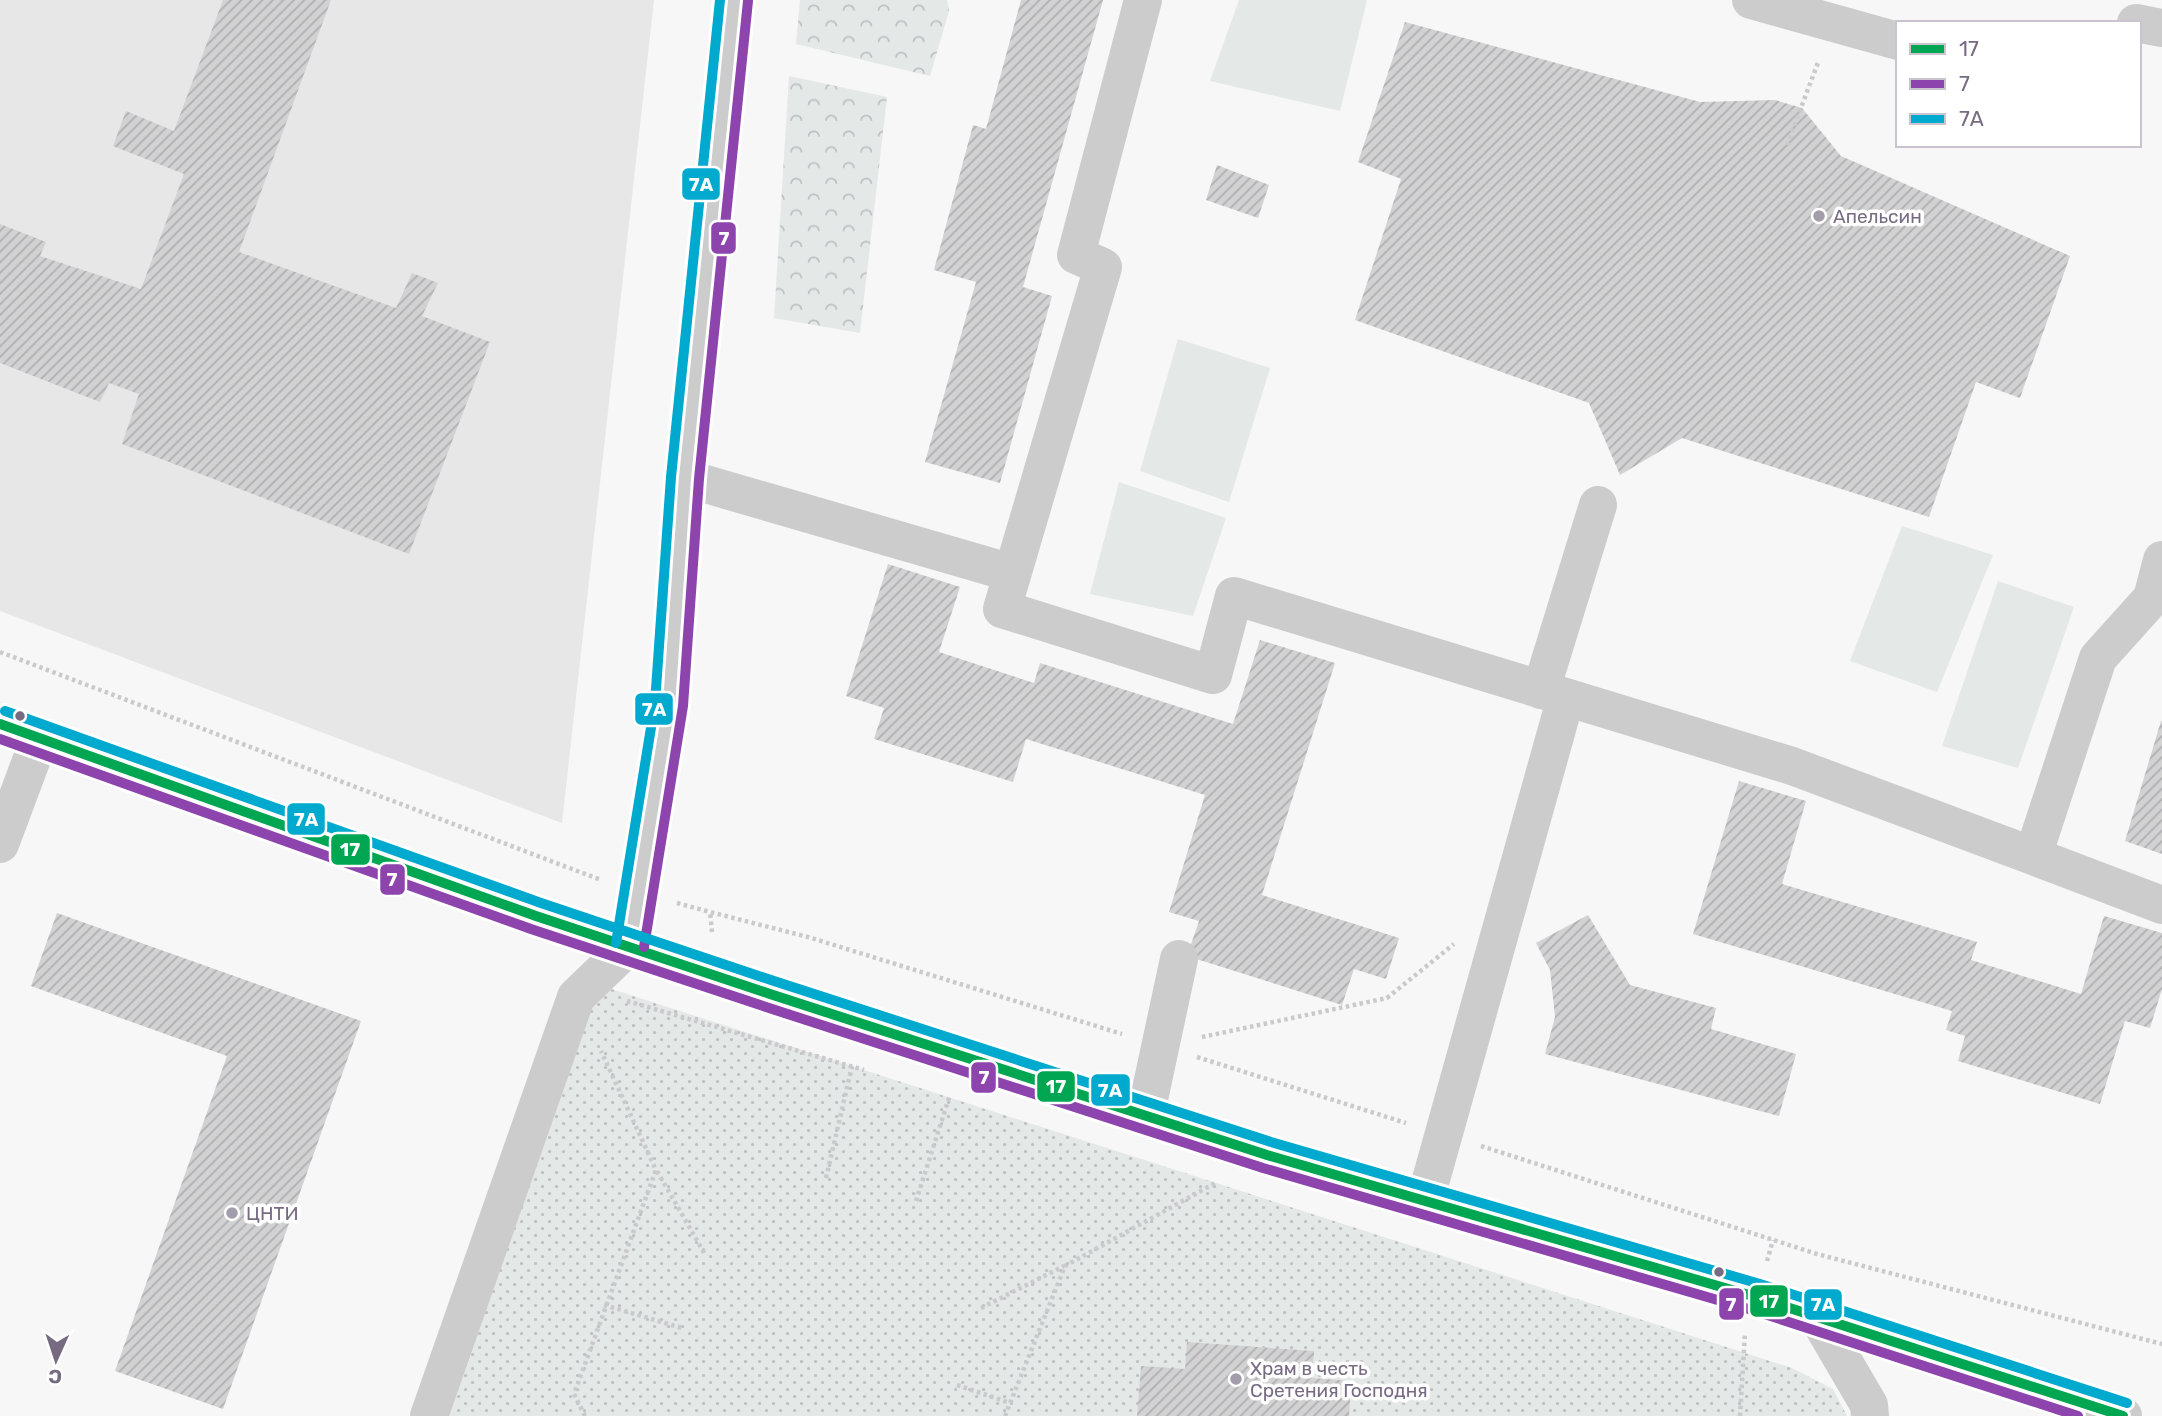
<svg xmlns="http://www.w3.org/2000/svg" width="2162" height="1416" font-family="Rubik,sans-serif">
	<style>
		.built { fill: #e7e7e8 }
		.grass { fill: url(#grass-dots) }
		.forest { fill: url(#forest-crowns) }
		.green { fill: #e4e8e7 }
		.building { fill: url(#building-hatch) }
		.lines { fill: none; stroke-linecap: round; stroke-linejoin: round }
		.path { stroke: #cac9cb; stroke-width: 4.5; stroke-dasharray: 3.5 3.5; stroke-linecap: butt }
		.minor { stroke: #cccccd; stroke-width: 38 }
		.bus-1-casing { stroke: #fff; stroke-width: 16 }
		.bus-2-casing { stroke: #fff; stroke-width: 16 }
		.bus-3-casing { stroke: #fff; stroke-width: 16 }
		.bus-1 { stroke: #00a651; stroke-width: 10 }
		.bus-2 { stroke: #8e44ad; stroke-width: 10 }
		.bus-3 { stroke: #00a9ce; stroke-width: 10 }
		.poi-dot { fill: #a39cab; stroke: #fff; stroke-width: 2.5 }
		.bus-dot { fill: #776b82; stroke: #fff; stroke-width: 2.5 }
		.labels { text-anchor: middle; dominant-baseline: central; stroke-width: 7; stroke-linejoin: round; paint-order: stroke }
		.poi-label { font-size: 19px; fill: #776b82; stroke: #fff; text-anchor: start }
		.line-badge { stroke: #fff; stroke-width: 2.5 }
		.badge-label { font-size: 19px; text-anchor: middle; font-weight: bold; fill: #fff }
	</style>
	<defs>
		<pattern id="grass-dots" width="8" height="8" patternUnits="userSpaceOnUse" patternTransform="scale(1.75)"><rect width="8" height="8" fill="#e4e8e7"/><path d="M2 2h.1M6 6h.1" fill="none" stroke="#bec0c1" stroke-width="1.8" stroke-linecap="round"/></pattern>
		<pattern id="forest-crowns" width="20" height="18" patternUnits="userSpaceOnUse" patternTransform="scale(1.75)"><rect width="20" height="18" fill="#e4e8e7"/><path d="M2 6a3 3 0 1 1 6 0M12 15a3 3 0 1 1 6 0" fill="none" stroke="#bec0c1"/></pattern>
		<pattern id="building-hatch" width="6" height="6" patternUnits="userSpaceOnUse" patternTransform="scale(1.75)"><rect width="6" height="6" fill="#d2d2d3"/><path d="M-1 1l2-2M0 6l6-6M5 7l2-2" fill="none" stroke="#afaeb1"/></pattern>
	</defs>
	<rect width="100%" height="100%" fill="#f6f7f6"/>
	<path class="built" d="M 0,0 L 654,0 L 562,823 L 0,611 Z"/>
	<path class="grass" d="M 599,985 L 1792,1368 L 1833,1389 L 1847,1416 L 442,1416 Z"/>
	<path class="forest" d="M 800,0 L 947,0 L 949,11 L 930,76 L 796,44 Z
		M 789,76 L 887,97 L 860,333 L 774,318 Z"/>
	<path class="green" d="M 1239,0 L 1367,0 L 1340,111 L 1210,81 Z
		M 1178,339 L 1270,368 L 1229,502 L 1140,471 Z
		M 1119,482 L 1226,518 L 1193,616 L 1090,594 Z
		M 1902,526 L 1993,555 L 1937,692 L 1850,661 Z
		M 1998,581 L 2074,607 L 2018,768 L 1942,746 Z"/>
	<path class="building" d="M 223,0 L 331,0 L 239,252 L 396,308 L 412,273 L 438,283 L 422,316 L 490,342 L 409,554 L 122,444 L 139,394 L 109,383 L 100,402 L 0,363 L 0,224 L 46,242 L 40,256 L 141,289 L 184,174 L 113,146 L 126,111 L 174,131 Z
		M 1021,0 L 1103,0 L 1023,287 L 1052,296 L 1000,483 L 925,462 L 976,282 L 934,270 L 973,125 L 986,129 Z
		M 1405,22 L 1700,102 L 1775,100 L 1802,108 L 1841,156 L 2070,256 L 2020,398 L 1976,382 L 1929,517 L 1682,438 L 1620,475 L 1589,403 L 1355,320 L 1401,179 L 1358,162 Z
		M 1217,165 L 1269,185 L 1258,218 L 1206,200 Z
		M 888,564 L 960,587 L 939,652 L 1034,683 L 1040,663 L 1233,724 L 1260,640 L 1335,663 L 1262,895 L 1399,938 L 1386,979 L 1354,969 L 1342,1005 L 1187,956 L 1199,921 L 1169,912 L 1205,795 L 1026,739 L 1013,782 L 874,739 L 884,708 L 846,696 Z
		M 2161,721 L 2162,721 L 2162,854 L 2125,841 Z
		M 1739,781 L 1806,801 L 1782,884 L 1977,942 L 1971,960 L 2081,994 L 2104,916 L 2162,933 L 2162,989 L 2150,1028 L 2125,1021 L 2100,1104 L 1958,1061 L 1965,1036 L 1946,1030 L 1952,1011 L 1693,934 Z
		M 57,913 L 361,1021 L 223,1409 L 115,1371 L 227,1056 L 31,986 Z
		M 1588,915 L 1630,985 L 1716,1008 L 1711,1029 L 1796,1054 L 1779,1116 L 1545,1054 L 1555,1017 L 1550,970 L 1536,943 Z
		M 1187,1342 L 1314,1351 L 1312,1378 L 1351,1381 L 1349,1416 L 1137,1416 L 1141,1366 L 1185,1369 Z"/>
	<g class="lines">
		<path class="path" d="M 1787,145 L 1819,60
			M 0,652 L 601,880
			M 677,903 L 710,912
			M 712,932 L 710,912 L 808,937 L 1122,1034
			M 627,1001 L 864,1070
			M 1202,1037 L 1387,998 L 1454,944
			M 1197,1057 L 1406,1123
			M 1481,1146 L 1817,1254 L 2162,1344
			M 657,1171 L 706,1256
			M 826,1178 L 852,1066
			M 916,1201 L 950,1095
			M 1767,1261 L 1773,1240
			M 604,1305 L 682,1328
			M 981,1308 L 1064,1266
			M 957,1385 L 1010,1403
			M 585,1416 L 574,1394 L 656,1170 L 601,1051
			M 1005,1416 L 1065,1266 L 1217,1182
			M 1740,1416 L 1745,1333"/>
		<path class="minor" d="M 1143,0 L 1076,255 L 1103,267 L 1002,609 L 1213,675 L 1234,596 L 1792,766 L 2033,856
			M 1751,0 L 1898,41
			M 2136,23 L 2162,28
			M 685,478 L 1012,573
			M 2162,560 L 2152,598 L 2098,658 L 2033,856 L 2162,905
			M 1541,690 L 1598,505
			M 0,724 L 536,916 L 770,994 L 1267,1155 L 1756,1297 L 2123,1416
			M 0,844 L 40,737
			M 630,945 L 669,705 L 685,478 L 734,0
			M 1146,1113 L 1179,959
			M 1425,1201 L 1566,697
			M 1817,1316 L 1869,1405 L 1870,1416
			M 429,1416 L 576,997 L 630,945"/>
		<defs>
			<path id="bus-1" d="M 0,724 L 536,916 L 770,994 L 1267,1155 L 1756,1297 L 2123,1416"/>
			<path id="bus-2" d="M 0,739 L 531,929 L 766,1007 L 1263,1168 L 1752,1310 L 2078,1416
				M 644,947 L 683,706 L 699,479 L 748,1"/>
			<path id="bus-3" d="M 5,711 L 541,903 L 774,981 L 1271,1142 L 1760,1284 L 2127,1403
				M 616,943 L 655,703 L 671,477 L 720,0"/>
		</defs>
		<use href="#bus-1" class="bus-1-casing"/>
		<use href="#bus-2" class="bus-2-casing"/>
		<use href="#bus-3" class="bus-3-casing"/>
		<use href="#bus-1" class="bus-1"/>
		<use href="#bus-2" class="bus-2"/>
		<use href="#bus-3" class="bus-3"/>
	</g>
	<g class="poi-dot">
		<circle cx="1819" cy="216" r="7"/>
		<circle cx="232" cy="1213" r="7"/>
		<circle cx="1236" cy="1379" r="7"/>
	</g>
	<g class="bus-dot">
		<circle cx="20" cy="716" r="6"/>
		<circle cx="1719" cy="1272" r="6"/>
	</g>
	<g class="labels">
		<g class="poi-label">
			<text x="1833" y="216">Апельсин</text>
			<text x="246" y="1213">ЦНТИ</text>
			<text x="1250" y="1368">Храм в честь<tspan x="1250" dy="22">Сретения Господня</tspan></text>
		</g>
	</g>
	<g class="line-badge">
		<rect x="681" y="167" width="40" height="34" rx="7" fill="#00a9ce"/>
		<rect x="710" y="221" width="27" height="34" rx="7" fill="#8e44ad"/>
		<rect x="634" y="692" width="40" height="34" rx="7" fill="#00a9ce"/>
		<rect x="286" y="802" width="40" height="34" rx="7" fill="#00a9ce"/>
		<rect x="330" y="833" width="41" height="33" rx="7" fill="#00a651"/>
		<rect x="379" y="863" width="27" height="33" rx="7" fill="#8e44ad"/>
		<rect x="970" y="1061" width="27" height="33" rx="7" fill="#8e44ad"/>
		<rect x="1036" y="1070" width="40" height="33" rx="7" fill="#00a651"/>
		<rect x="1090" y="1073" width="41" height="34" rx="7" fill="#00a9ce"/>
		<rect x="1749" y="1284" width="40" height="34" rx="7" fill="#00a651"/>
		<rect x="1718" y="1287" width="27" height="34" rx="7" fill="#8e44ad"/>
		<rect x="1803" y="1288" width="40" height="33" rx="7" fill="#00a9ce"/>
	</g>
	<g class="badge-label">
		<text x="701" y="191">7А</text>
		<text x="724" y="245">7</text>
		<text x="654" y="716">7А</text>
		<text x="306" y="826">7А</text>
		<text x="350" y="856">17</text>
		<text x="392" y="886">7</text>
		<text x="984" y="1084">7</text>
		<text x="1056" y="1093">17</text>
		<text x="1110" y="1097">7А</text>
		<text x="1769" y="1308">17</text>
		<text x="1731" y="1311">7</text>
		<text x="1823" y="1311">7А</text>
	</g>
	<rect x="1896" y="21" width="245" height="126" fill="#ffffff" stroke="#c9c4cd" stroke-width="2"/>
	<rect x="1910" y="44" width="35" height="10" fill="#00a651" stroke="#c9c4cd" stroke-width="2"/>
	<text x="1959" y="56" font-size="21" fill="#776b82">17</text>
	<rect x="1910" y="79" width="35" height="10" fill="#8e44ad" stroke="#c9c4cd" stroke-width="2"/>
	<text x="1959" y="91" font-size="21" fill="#776b82">7</text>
	<rect x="1910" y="114" width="35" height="10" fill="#00a9ce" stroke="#c9c4cd" stroke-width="2"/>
	<text x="1959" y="126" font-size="21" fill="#776b82">7А</text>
	<g transform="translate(56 1360) rotate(183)" stroke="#ffffff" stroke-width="5" paint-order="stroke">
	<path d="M0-5L12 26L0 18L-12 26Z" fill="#776b82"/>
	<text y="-10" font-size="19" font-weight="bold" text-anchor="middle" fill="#776b82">С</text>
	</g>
</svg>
